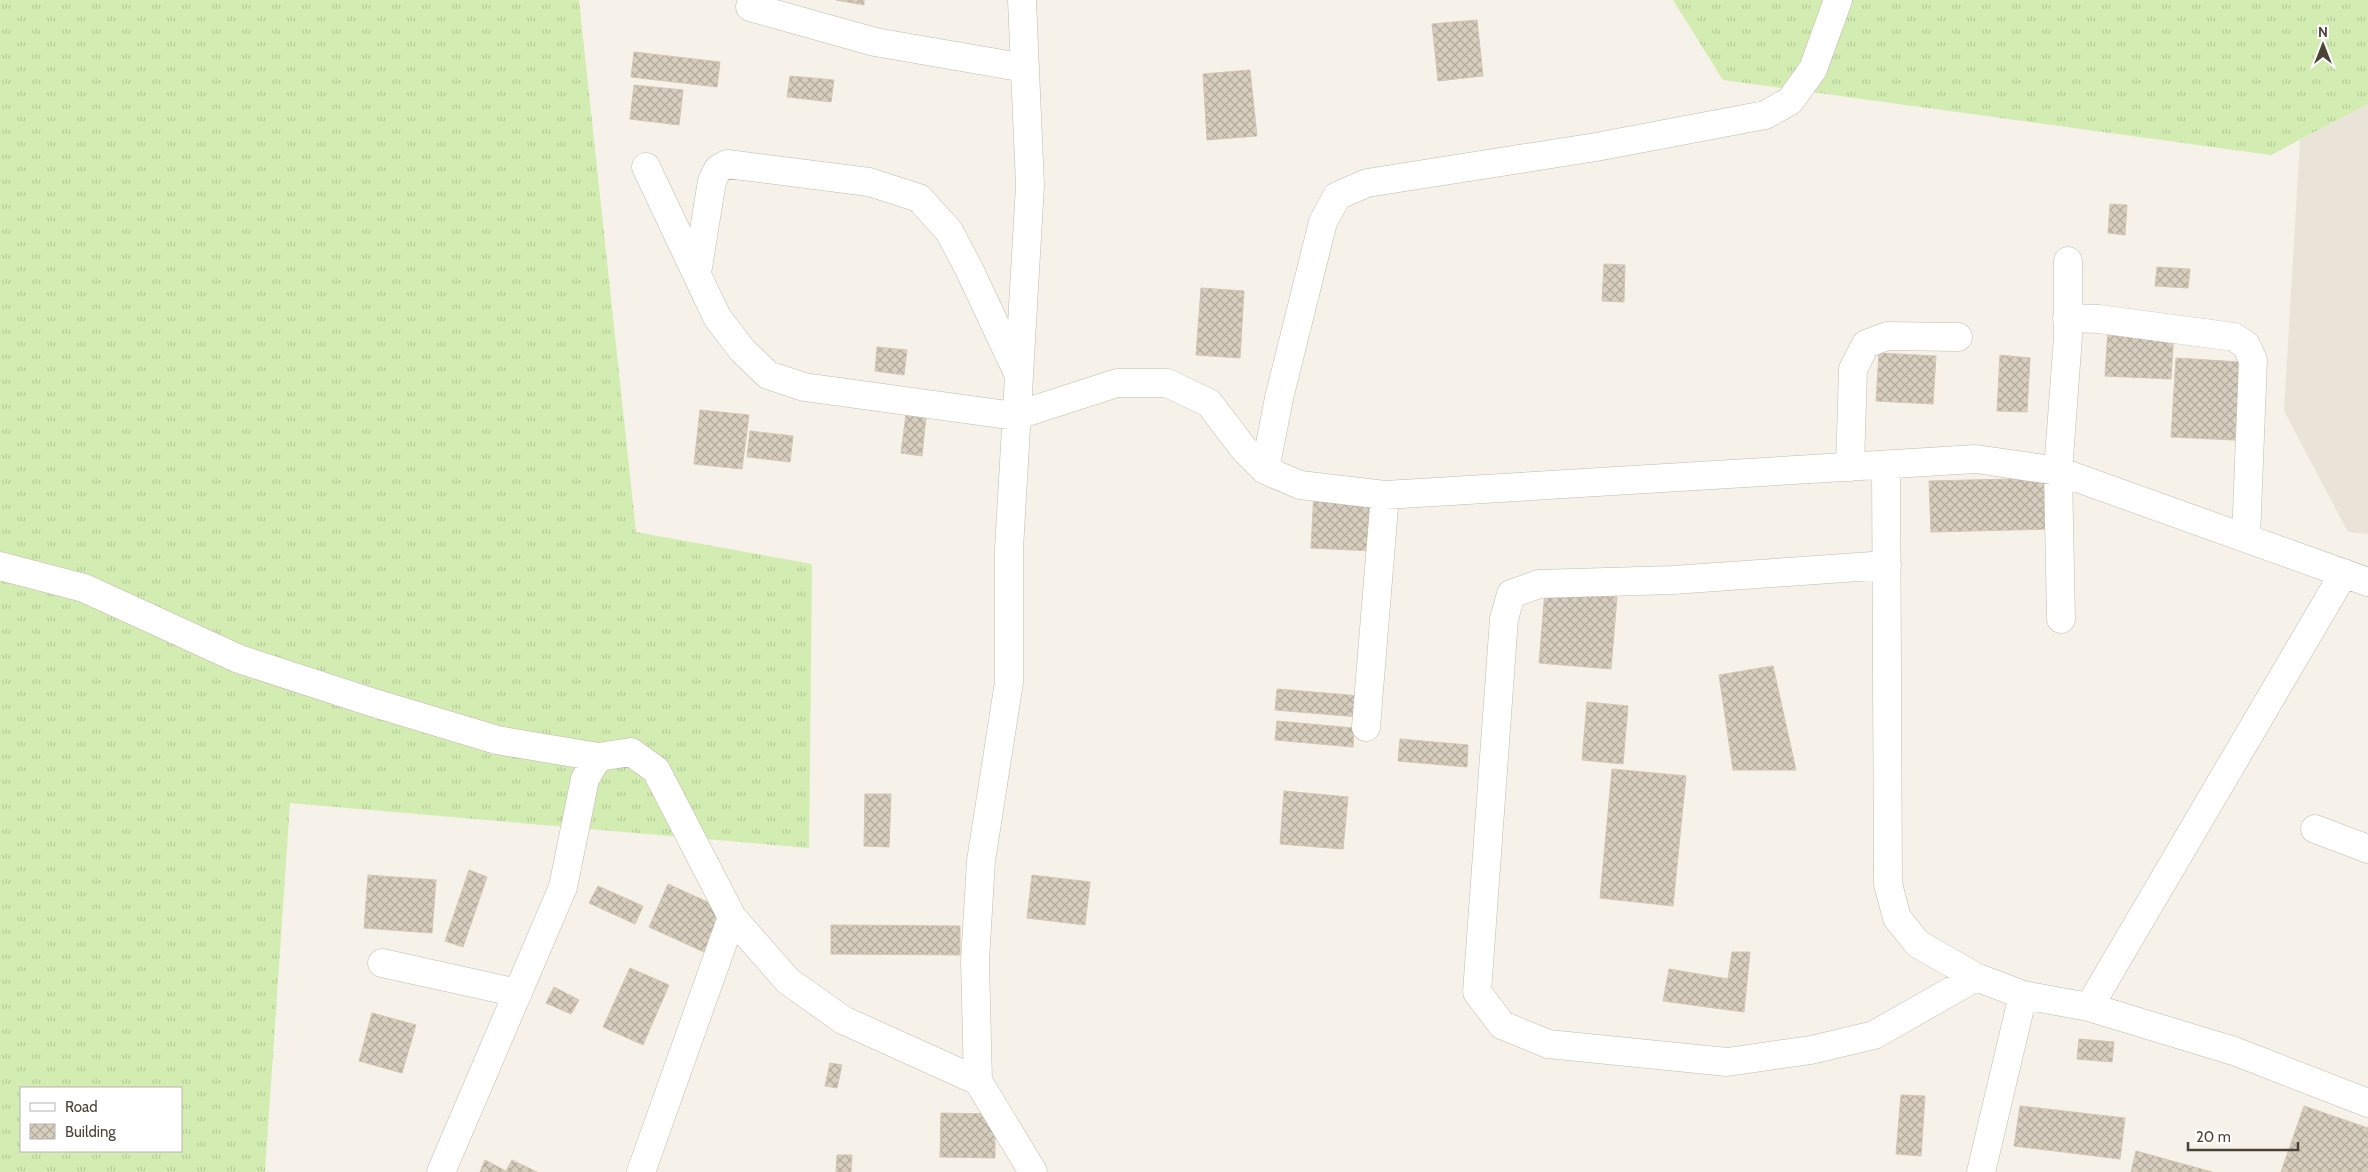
<svg xmlns="http://www.w3.org/2000/svg" width="2368" height="1172" font-family="Cabin,sans-serif">
	<style>
		.residential { fill: #eae4d8 }
		.grass { fill: url(#grass-tufts); fill-rule: evenodd }
		.building { fill: url(#building-cross-hatch); stroke: #d4c6b1 }
		.lines { fill: none; stroke-linecap: round; stroke-linejoin: round }
		.minor-casing { stroke: #c2baac; stroke-width: 29 }
		.minor { stroke: #fff; stroke-width: 28 }
	</style>
	<defs>
		<pattern id="grass-tufts" width="24" height="20" patternUnits="userSpaceOnUse" patternTransform="scale(1.25)"><rect width="24" height="20" fill="#d2ecb1"/><path d="M3 7l-1-3M5 7V3M7 7l1-3M15 17l-1-3M17 17v-4M19 17l1-3" fill="none" stroke="#b6cc99"/></pattern>
		<pattern id="building-cross-hatch" width="8" height="8" patternUnits="userSpaceOnUse" patternTransform="scale(1.25)"><rect width="8" height="8" fill="#d8cebf"/><path d="M0 0l8 8M0 8l8-8" fill="none" stroke="#b1a99c"/></pattern>
	</defs>
	<rect width="100%" height="100%" fill="#f6f2ea"/>
	<path class="residential" d="M 2368,104 L 2368,534 L 2348,532 L 2284,411 L 2300,140 Z"/>
	<path class="grass" d="M 0,0 L 579,0 L 636,532 L 812,564 L 809,848 L 290,803 L 265,1172 L 0,1172 ZM 21,1088 L 181,1088 L 181,1151 L 21,1151 Z
		M 1673,0 L 2368,0 L 2368,104 L 2271,155 L 1723,80 Z"/>
	<path class="building" d="M 836,0 L 864,0 L 864,5 Z
		M 1477,20 L 1483,76 L 1438,81 L 1432,24 Z
		M 634,52 L 720,62 L 717,87 L 631,77 Z
		M 1250,70 L 1257,136 L 1207,140 L 1203,74 Z
		M 790,76 L 834,80 L 831,102 L 787,97 Z
		M 634,85 L 683,90 L 679,125 L 630,119 Z
		M 2110,204 L 2127,205 L 2125,235 L 2108,233 Z
		M 1604,264 L 1625,265 L 1624,302 L 1602,301 Z
		M 2157,267 L 2190,269 L 2188,288 L 2155,286 Z
		M 1201,288 L 1244,291 L 1240,358 L 1196,355 Z
		M 2108,328 L 2174,331 L 2171,379 L 2105,376 Z
		M 877,347 L 907,350 L 904,375 L 875,371 Z
		M 1879,353 L 1936,356 L 1933,404 L 1876,401 Z
		M 2000,355 L 2030,358 L 2027,412 L 1997,411 Z
		M 2176,358 L 2240,362 L 2235,440 L 2171,437 Z
		M 700,410 L 749,415 L 742,469 L 694,464 Z
		M 906,414 L 926,417 L 922,456 L 901,453 Z
		M 750,431 L 793,436 L 790,462 L 747,457 Z
		M 2052,478 L 2053,529 L 1931,532 L 1929,481 Z
		M 1314,491 L 1377,495 L 1373,551 L 1311,548 Z
		M 1545,591 L 1617,597 L 1611,669 L 1539,663 Z
		M 1773,666 L 1796,770 L 1733,770 L 1719,675 Z
		M 1277,689 L 1361,696 L 1359,717 L 1275,710 Z
		M 1587,702 L 1628,706 L 1623,764 L 1582,760 Z
		M 1277,721 L 1354,728 L 1353,747 L 1275,740 Z
		M 1400,739 L 1468,745 L 1467,767 L 1398,761 Z
		M 1612,769 L 1686,776 L 1673,906 L 1600,898 Z
		M 1284,791 L 1348,797 L 1343,849 L 1280,844 Z
		M 865,794 L 891,794 L 889,847 L 864,846 Z
		M 469,870 L 487,877 L 463,947 L 445,941 Z
		M 368,875 L 436,880 L 432,933 L 364,928 Z
		M 1032,875 L 1090,882 L 1085,925 L 1027,918 Z
		M 668,884 L 723,909 L 704,952 L 649,927 Z
		M 598,886 L 643,906 L 635,924 L 589,903 Z
		M 831,925 L 960,926 L 960,955 L 831,954 Z
		M 1732,952 L 1750,952 L 1744,1012 L 1663,1001 L 1669,969 L 1728,979 Z
		M 630,968 L 669,985 L 643,1045 L 603,1027 Z
		M 554,987 L 579,1000 L 571,1014 L 546,1003 Z
		M 372,1013 L 416,1025 L 402,1073 L 359,1061 Z
		M 2079,1039 L 2114,1042 L 2112,1062 L 2077,1059 Z
		M 830,1063 L 842,1065 L 837,1088 L 825,1086 Z
		M 1901,1095 L 1925,1096 L 1921,1156 L 1896,1154 Z
		M 2020,1106 L 2125,1118 L 2120,1159 L 2014,1146 Z
		M 2304,1106 L 2368,1128 L 2368,1172 L 2281,1172 Z
		M 941,1113 L 995,1114 L 995,1158 L 940,1157 Z
		M 2136,1151 L 2212,1172 L 2131,1172 Z
		M 837,1155 L 852,1155 L 851,1172 L 836,1172 Z
		M 485,1160 L 506,1171 L 512,1160 L 537,1172 L 480,1172 Z"/>
	<g class="lines">
		<defs>
			<path id="minor" d="M 1022,0 L 1030,185 L 1009,549 L 1009,682 L 981,861 L 975,961 L 978,1081 L 1033,1172
				M 750,7 L 875,42 L 1025,68
				M 646,167 L 717,317 L 742,350 L 768,375 L 804,387 L 1015,416 L 1117,383 L 1167,383 L 1209,403 L 1244,449 L 1265,470 L 1300,485 L 1385,495 L 1976,459 L 2058,471 L 2368,582
				M 697,273 L 712,181 L 718,169 L 727,164 L 869,182 L 919,198 L 949,231 L 969,269 L 1017,371
				M 2067,318 L 2099,319 L 2234,337 L 2246,345 L 2253,360 L 2246,538
				M 1886,465 L 1888,884 L 1897,918 L 1918,944 L 1976,977 L 2023,995 L 2089,1007 L 2234,1051 L 2368,1103
				M 1850,467 L 1853,369 L 1866,344 L 1887,336 L 1958,337
				M 1265,470 L 1279,398 L 1323,222 L 1337,196 L 1367,183 L 1596,147 L 1765,115 L 1790,101 L 1813,69 L 1838,0
				M 1887,565 L 1673,580 L 1539,584 L 1511,594 L 1504,619 L 1477,992 L 1502,1025 L 1548,1044 L 1727,1062 L 1811,1050 L 1874,1035 L 1976,977
				M 0,566 L 84,588 L 239,659 L 371,702 L 497,740 L 598,757
				M 2061,619 L 2058,471 L 2068,337 L 2068,261
				M 1366,727 L 1385,495
				M 2315,829 L 2368,849
				M 382,963 L 518,993
				M 2089,1007 L 2344,573
				M 441,1172 L 563,887 L 585,779 L 598,757 L 631,752 L 656,770 L 732,917 L 788,981 L 843,1020 L 978,1081
				M 641,1172 L 732,917
				M 1981,1172 L 2023,995"/>
		</defs>
		<use href="#minor" class="minor-casing"/>
		<use href="#minor" class="minor"/>
	</g>
	<rect x="20" y="1087" width="162" height="65" fill="#ffffff" stroke="#b7b4af"/>
	<rect x="30" y="1103" width="25" height="8" fill="#ffffff" stroke="#b7b4af"/>
	<text x="65" y="1112" font-size="15" fill="#4b4337">Road</text>
	<rect x="30" y="1124" width="25" height="15" fill="url(#building-cross-hatch)" stroke="#b7b4af"/>
	<text x="65" y="1137" font-size="15" fill="#4b4337">Building</text>
	<g transform="translate(2323 45)" stroke="#ffffff" stroke-width="4" paint-order="stroke">
	<path d="M0-4L9 19L0 12L-9 19Z" fill="#4b4337"/>
	<text y="-8" font-size="14" font-weight="bold" text-anchor="middle" fill="#4b4337">N</text>
	</g>
	<path d="M2188 1142v8h110v-8" fill="none" stroke="#4b4337" stroke-width="2.5"/>
	<text x="2196" y="1142" font-size="15" fill="#4b4337" stroke="#ffffff" stroke-width="4" paint-order="stroke">20 m</text>
</svg>
